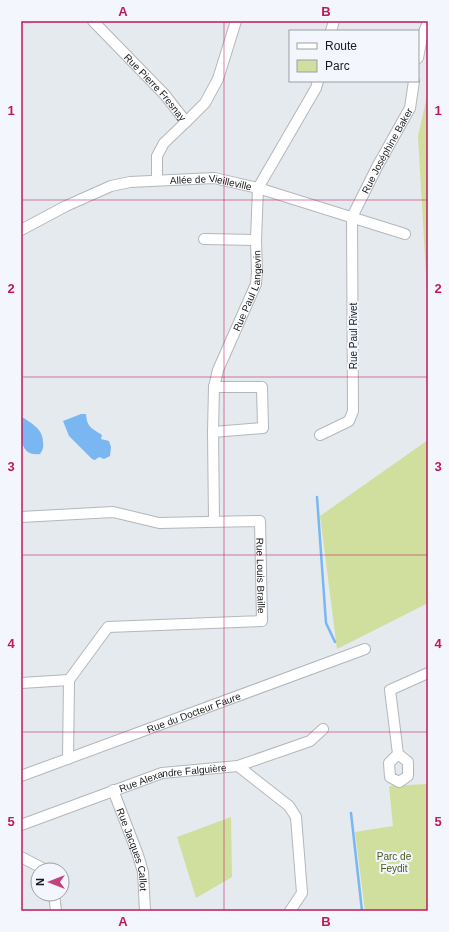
<svg xmlns="http://www.w3.org/2000/svg" width="449" height="932" font-family="Helvetica,sans-serif">
	<style>
		.green { fill: #d0de9e }
		.water { fill: #7ab6f2 }
		.lines { fill: none; stroke-linecap: round; stroke-linejoin: round }
		.stream { stroke: #7ab6f2; stroke-width: 2.5 }
		.street-casing { stroke: #b3b7bc; stroke-width: 12 }
		.street { stroke: #fff; stroke-width: 10 }
		.grid { fill: none; stroke: #c2185b; stroke-width: 1; stroke-opacity: 0.55 }
		.labels { text-anchor: middle; dominant-baseline: central; stroke-width: 4; stroke-linejoin: round; paint-order: stroke }
		.street-label { font-size: 10px; fill: #181a1c; stroke: #f3f7fd }
		.park-label { font-size: 10px; fill: #4e591f; stroke: #f3f7fd }
		.neatline { fill: none; stroke: #c2185b; stroke-width: 1.5 }
		.grid-label { font-size: 13px; text-anchor: middle; font-weight: bold; fill: #c2185b }
	</style>
	<rect width="100%" height="100%" fill="#e5eaef"/>
	<path class="green" d="M 428,92 L 428,309 L 418,136 Z
		M 428,440 L 428,603 L 337,649 L 320,516 Z
		M 428,784 L 428,911 L 365,911 L 355,832 L 393,826 L 389,786 Z
		M 231,817 L 232,877 L 196,898 L 177,837 Z"/>
	<path class="water" d="M 81,414 L 86,414 C 87,428 92,428 102,435 L 101,439 L 109,441 L 111,447 L 110,456 L 104,459 L 99,457 L 95,460 L 92,459 L 69,436 L 63,421 Z
		M 21,416 C 30,423 43,428 43,442 C 44,446 43,450 40,454 C 17,457 21,431 21,416 Z"/>
	<g class="lines">
		<path class="stream" d="M 317,497 L 326,623 L 335,642
			M 351,813 L 362,911"/>
		<defs>
			<g id="street">
				<path id="s1" d="M 93,21 L 165,95 L 186,122 L 164,143 L 157,156 L 157,180"/>
				<path d="M 331,31 L 334,21"/>
				<path d="M 418,58 L 422,37 L 428,22"/>
				<path d="M 186,122 L 205,103 L 218,79 L 236,21"/>
				<path id="s2" d="M 21,230 L 66,206 L 111,186 L 130,182 L 214,178 L 258,188 L 405,234"/>
				<path d="M 204,239 L 256,240"/>
				<path d="M 213,432 L 263,428 L 262,387 L 214,387"/>
				<path id="s3" d="M 320,435 L 349,421 L 353,411 L 352,217 L 378,165 L 410,108 L 414,81"/>
				<path id="s4" d="M 21,517 L 113,512 L 159,523 L 260,521 L 262,621 L 108,627 L 69,680 L 68,759"/>
				<path id="s5" d="M 214,521 L 213,432 L 214,387 L 218,370 L 256,284 L 257,272 L 256,240 L 258,188 L 316,88 L 318,81"/>
				<path d="M 21,683 L 69,680"/>
				<path d="M 398,754 L 389,763 L 390,777 L 399,782 L 408,776 L 408,762 L 398,754 L 390,690 L 428,673"/>
				<path d="M 238,766 L 289,806 L 296,817 L 302,893 L 290,911"/>
				<path id="s6" d="M 21,776 L 365,649"/>
				<path id="s7" d="M 113,790 L 138,855 L 143,872 L 145,911"/>
				<path id="s8" d="M 21,825 L 162,773 L 238,766 L 310,741 L 323,729"/>
				<path d="M 21,857 L 46,870"/>
				<path d="M 54,894 L 56,911"/>
			</g>
		</defs>
		<use href="#street" class="street-casing"/>
		<use href="#street" class="street"/>
	</g>
	<path class="grid" d="M 224,21 L 224,911M 21,200 L 428,200M 21,377 L 428,377M 21,555 L 428,555M 21,732 L 428,732"/>
	<g class="labels">
		<g class="street-label">
			<text stroke="none"><textPath href="#s1" startOffset="91">Rue Pierre Fresnay</textPath></text>
			<text stroke="none"><textPath href="#s3" startOffset="312">Rue Joséphine Baker</textPath></text>
			<text stroke="none"><textPath href="#s2" startOffset="201">Allée de Vieilleville</textPath></text>
			<text stroke="none"><textPath href="#s5" startOffset="237">Rue Paul Langevin</textPath></text>
			<text transform="translate(353 336) rotate(-90)">Rue Paul Rivet</text>
			<text stroke="none"><textPath href="#s4" startOffset="295">Rue Louis Braille</textPath></text>
			<text stroke="none"><textPath href="#s6" startOffset="184">Rue du Docteur Faure</textPath></text>
			<text stroke="none"><textPath href="#s8" startOffset="160">Rue Alexandre Falguière</textPath></text>
			<text stroke="none"><textPath href="#s7" startOffset="63">Rue Jacques Callot</textPath></text>
		</g>
		<g class="park-label">
			<text x="394" y="856">Parc de<tspan x="394" dy="12">Feydit</tspan></text>
		</g>
	</g>
	<rect width="449" height="932" fill="none" stroke="#f3f7fd" stroke-width="44"/>
	<rect x="289" y="30" width="130" height="52" fill="#f3f7fd" stroke="#9b9fa3"/>
	<rect x="297" y="43" width="20" height="6" fill="#ffffff" stroke="#9b9fa3"/>
	<text x="325" y="50" font-size="12" fill="#181a1c">Route</text>
	<rect x="297" y="60" width="20" height="12" fill="#d0de9e" stroke="#9b9fa3"/>
	<text x="325" y="70" font-size="12" fill="#181a1c">Parc</text>
	<g transform="translate(50 882) rotate(270)"><circle r="19" fill="#f3f7fd" stroke="#9b9fa3"/>
	<path d="M0-3L7 15L0 10L-7 15Z" fill="#c7407f"/>
	<text y="-6" font-size="11" font-weight="bold" text-anchor="middle" fill="#181a1c">N</text>
	</g>
	<rect x="22" y="22" width="405" height="888" class="neatline"/>
	<g class="grid-label">
		<text x="123" y="16">A</text>
		<text x="326" y="16">B</text>
		<text x="11" y="115">1</text>
		<text x="438" y="115">1</text>
		<text x="11" y="293">2</text>
		<text x="438" y="293">2</text>
		<text x="11" y="471">3</text>
		<text x="438" y="471">3</text>
		<text x="11" y="648">4</text>
		<text x="438" y="648">4</text>
		<text x="11" y="826">5</text>
		<text x="438" y="826">5</text>
		<text x="123" y="926">A</text>
		<text x="326" y="926">B</text>
	</g>
</svg>
